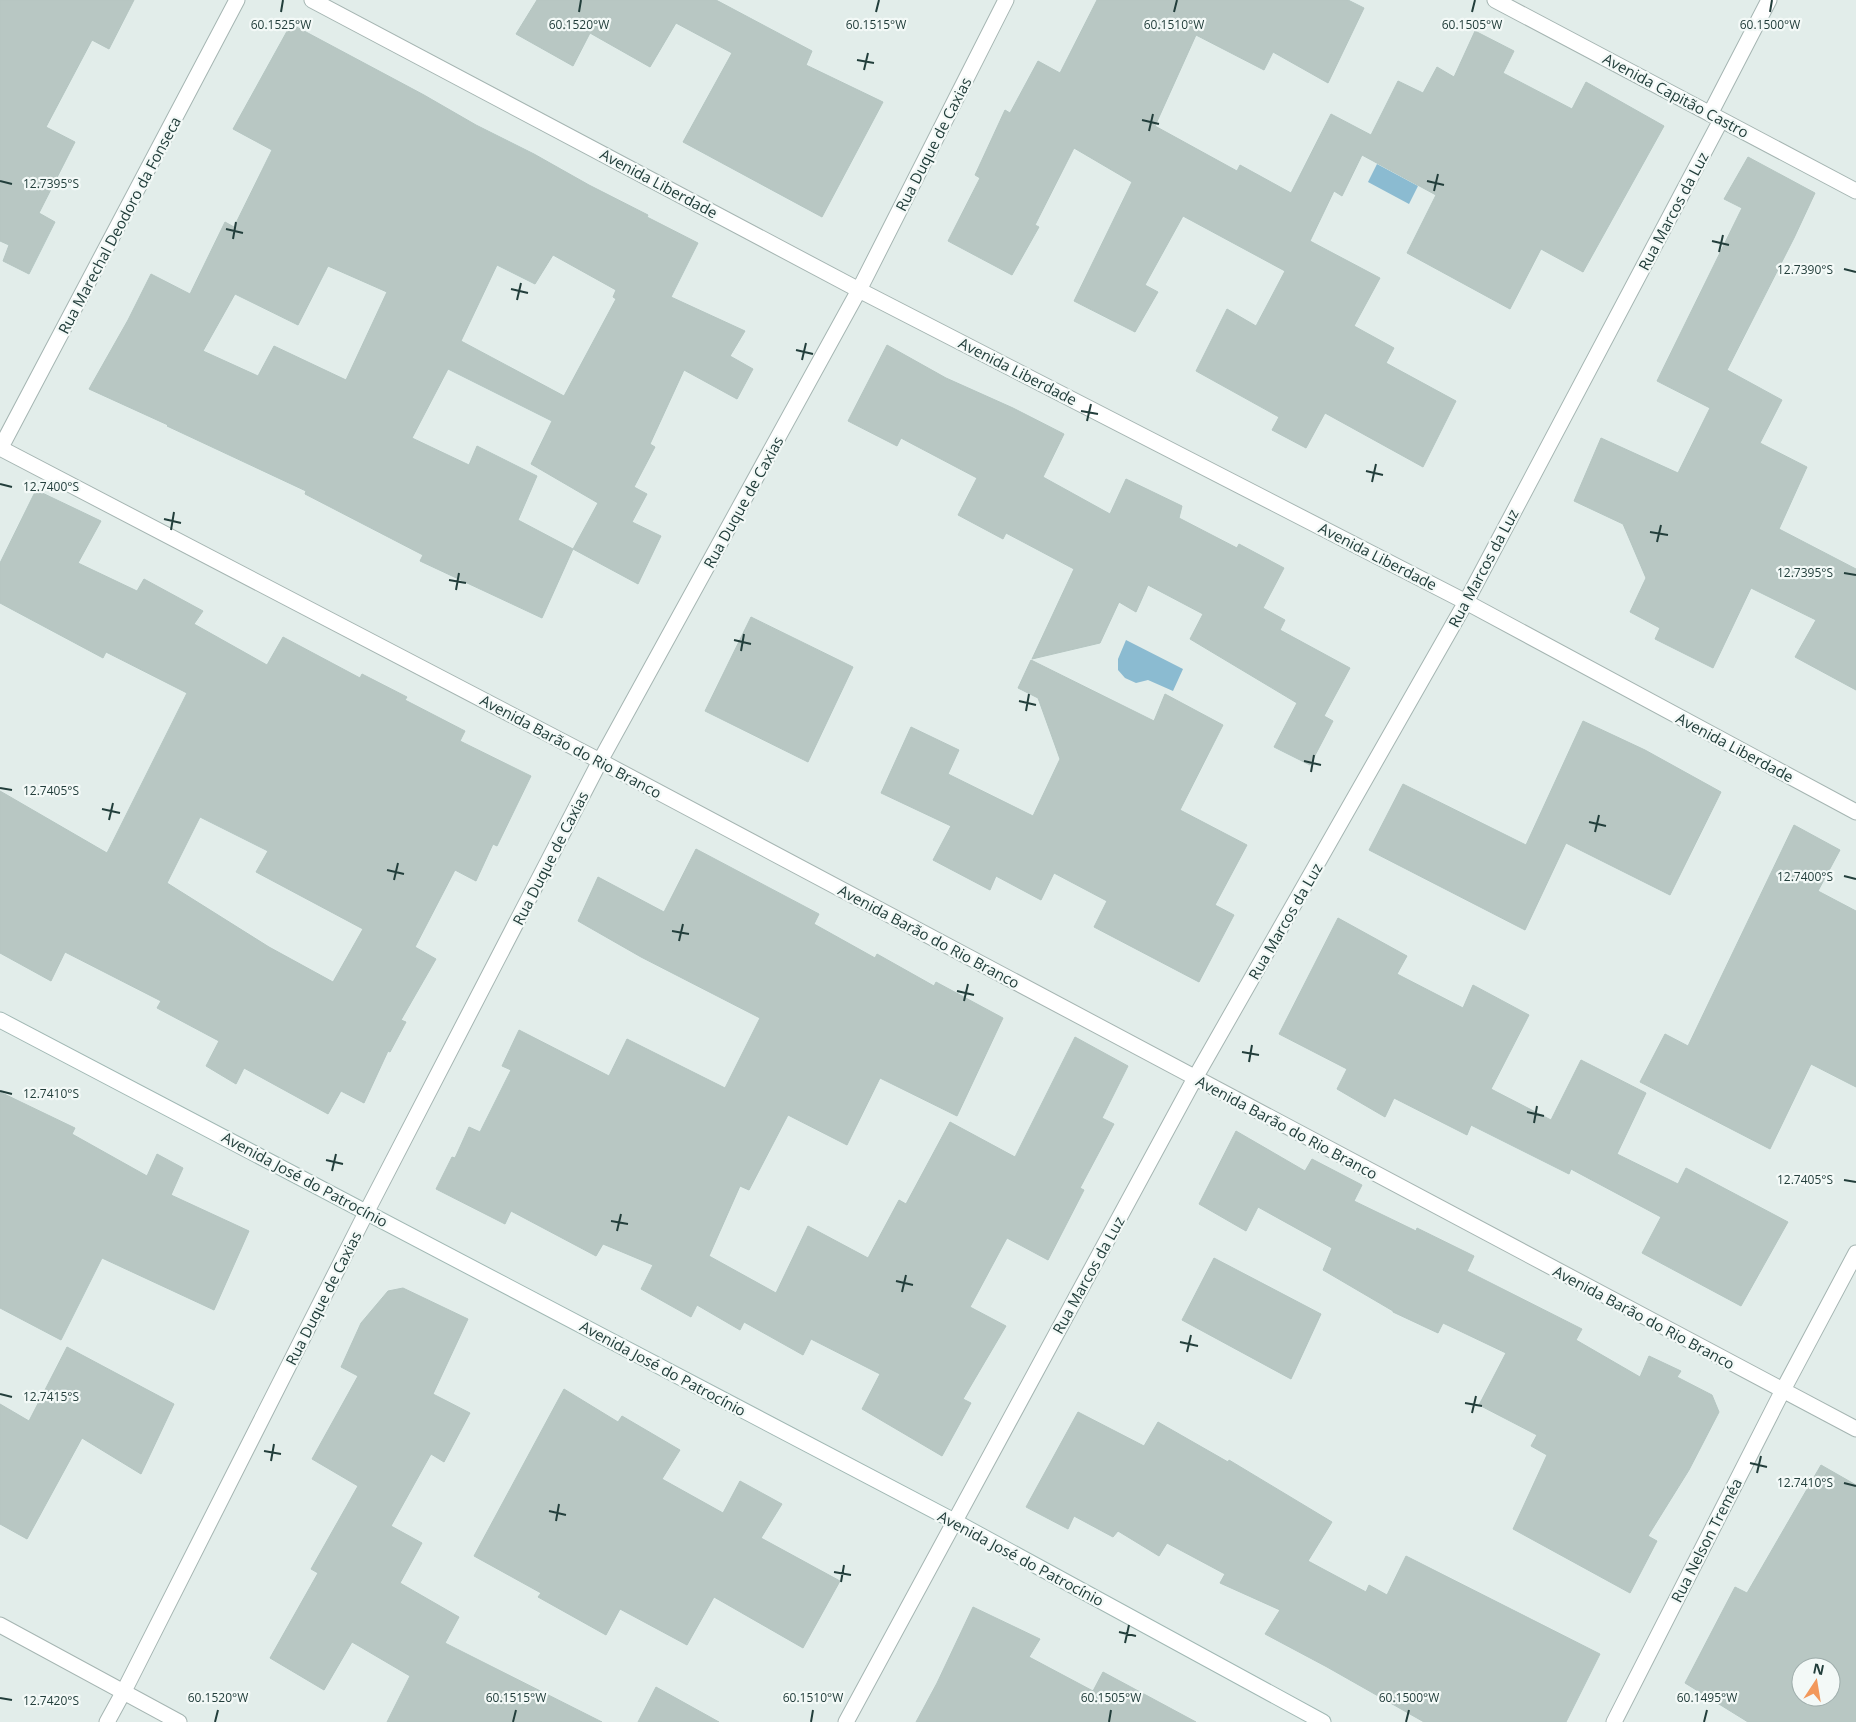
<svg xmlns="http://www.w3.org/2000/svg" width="1856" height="1722" font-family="'Open Sans',sans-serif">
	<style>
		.water { fill: #8bbbd1 }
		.building { fill: #b8c7c3; stroke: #b5c6c2; fill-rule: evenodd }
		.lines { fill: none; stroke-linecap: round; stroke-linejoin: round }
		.street-casing { stroke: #a5b5b2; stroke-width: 17 }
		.secondary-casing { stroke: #a1b8b4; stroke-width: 17 }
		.street { stroke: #fff; stroke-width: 15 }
		.secondary { stroke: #fff; stroke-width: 15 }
		.ticks { fill: none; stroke: #223e3b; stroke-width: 2 }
		.labels { text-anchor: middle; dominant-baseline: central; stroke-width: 4.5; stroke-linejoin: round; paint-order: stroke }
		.street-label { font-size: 15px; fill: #223e3b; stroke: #f3f9f7 }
		.ticks-label { font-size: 12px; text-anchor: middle; fill: #223e3b; stroke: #f3f9f7; stroke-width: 4.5; stroke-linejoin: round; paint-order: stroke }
	</style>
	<rect width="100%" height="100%" fill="#e2edea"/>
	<path class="water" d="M 1377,164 L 1418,186 L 1409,204 L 1368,182 Z
		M 1126,640 L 1183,669 L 1173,691 L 1148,680 L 1136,683 L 1125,678 L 1118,670 L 1118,659 Z"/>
	<path class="building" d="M 0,0 L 134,0 L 109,49 L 92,40 L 46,127 L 75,142 L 39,213 L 55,222 L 29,274 L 3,261 L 9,245 L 0,241 Z
		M 537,0 L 716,0 L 812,51 L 806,65 L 883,102 L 822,217 L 683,142 L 732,53 L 676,23 L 650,67 L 590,33 L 573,66 L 516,34 Z
		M 1097,0 L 1348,0 L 1364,8 L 1328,83 L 1273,52 L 1264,70 L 1196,35 L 1155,126 L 1237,171 L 1240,165 L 1291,193 L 1331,114 L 1371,135 L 1398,81 L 1423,93 L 1437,67 L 1454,77 L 1475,31 L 1514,51 L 1503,73 L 1572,109 L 1586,82 L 1664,126 L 1583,272 L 1541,249 L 1510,309 L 1407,253 L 1436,195 L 1362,155 L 1342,196 L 1334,191 L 1310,241 L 1380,278 L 1354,326 L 1394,348 L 1386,363 L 1456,401 L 1423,467 L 1325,413 L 1306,448 L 1272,430 L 1279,417 L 1196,371 L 1227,309 L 1256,326 L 1285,271 L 1183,216 L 1145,285 L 1158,292 L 1135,332 L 1074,301 L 1132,182 L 1074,148 L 1035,225 L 1039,227 L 1012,275 L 948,241 L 980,178 L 975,175 L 1005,110 L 1010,113 L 1038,61 L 1060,73 Z
		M 291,24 L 424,95 L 476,125 L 534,154 L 589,185 L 648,215 L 647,217 L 698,243 L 671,297 L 745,331 L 730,356 L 753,369 L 737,399 L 684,370 L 650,444 L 655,447 L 634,487 L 647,494 L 632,522 L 661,536 L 638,584 L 573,549 L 542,618 L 420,561 L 423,555 L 305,494 L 306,491 L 167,426 L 168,425 L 89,389 L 128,320 L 151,274 L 190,294 L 225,222 L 234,227 L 272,150 L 233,129 ZM 553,255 L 616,290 L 613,297 L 616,299 L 564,396 L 461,341 L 497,265 L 535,284 ZM 328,266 L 387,292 L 346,380 L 274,346 L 258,376 L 203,351 L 235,294 L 298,325 ZM 448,369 L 552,421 L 531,464 L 598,503 L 573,549 L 518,520 L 537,476 L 477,446 L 469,465 L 412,438 Z
		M 1748,157 L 1815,193 L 1794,238 L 1727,370 L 1782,400 L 1760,443 L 1807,467 L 1779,529 L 1856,569 L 1856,690 L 1795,657 L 1816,620 L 1751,588 L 1713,668 L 1655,639 L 1660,628 L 1630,612 L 1646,578 L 1623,524 L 1574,501 L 1601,438 L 1678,473 L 1710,408 L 1657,381 L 1742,208 L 1724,199 Z
		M 887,345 L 946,378 L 1013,408 L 1064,434 L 1043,477 L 1110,514 L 1126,479 L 1182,506 L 1179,518 L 1237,548 L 1239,544 L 1284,568 L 1263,608 L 1285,620 L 1280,630 L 1350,668 L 1324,716 L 1333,721 L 1310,765 L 1274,747 L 1297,703 L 1190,639 L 1203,614 L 1148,585 L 1136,612 L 1119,602 L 1100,643 L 1032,659 L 1074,569 L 1006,533 L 1003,539 L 958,515 L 977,478 L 901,438 L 897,446 L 848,421 Z
		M 36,490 L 101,521 L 78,563 L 137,591 L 144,579 L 203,611 L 194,624 L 267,665 L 283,637 L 360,678 L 362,674 L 407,697 L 405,700 L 465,731 L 460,741 L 531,776 L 497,846 L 493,844 L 476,881 L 455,870 L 415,947 L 436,959 L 401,1020 L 406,1022 L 390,1052 L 388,1051 L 364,1103 L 341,1091 L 328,1114 L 244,1068 L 236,1084 L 206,1066 L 219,1041 L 157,1008 L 161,1001 L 65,952 L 51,981 L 0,953 L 0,791 L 107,853 L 187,693 L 106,652 L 103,658 L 0,603 L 0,563 ZM 200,817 L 268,851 L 256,872 L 363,929 L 333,982 L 269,947 L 167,883 Z
		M 751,617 L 853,667 L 808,762 L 705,711 Z
		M 1031,660 L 1154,721 L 1165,694 L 1223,725 L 1180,810 L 1247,845 L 1215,905 L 1234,915 L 1199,982 L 1094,927 L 1107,901 L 1054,873 L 1041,900 L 996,876 L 990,890 L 933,860 L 951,826 L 881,793 L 911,727 L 959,750 L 948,774 L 1033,816 L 1060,759 L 1038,698 L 1018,688 Z
		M 1583,721 L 1645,750 L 1721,792 L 1670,895 L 1566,843 L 1525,930 L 1369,850 L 1403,784 L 1526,845 Z
		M 1794,825 L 1840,850 L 1818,891 L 1856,911 L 1856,1087 L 1811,1064 L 1770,1149 L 1640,1082 L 1665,1034 L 1688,1046 Z
		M 696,849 L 819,914 L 814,924 L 875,958 L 877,954 L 934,986 L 936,982 L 1003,1018 L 957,1116 L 880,1078 L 847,1145 L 788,1115 L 749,1190 L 740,1186 L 709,1256 L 776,1293 L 808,1226 L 868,1258 L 899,1200 L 906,1204 L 950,1122 L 1015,1157 L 1075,1037 L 1128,1066 L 1102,1118 L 1114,1124 L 1080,1188 L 1084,1190 L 1048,1260 L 1007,1238 L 970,1307 L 1006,1326 L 963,1399 L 971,1403 L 942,1456 L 862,1409 L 880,1374 L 811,1339 L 803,1355 L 744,1322 L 740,1330 L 697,1305 L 691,1317 L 641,1289 L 653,1265 L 603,1244 L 596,1256 L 511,1211 L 505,1224 L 436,1189 L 452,1157 L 455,1158 L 469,1127 L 480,1132 L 511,1070 L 502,1066 L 519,1030 L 609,1076 L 627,1039 L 725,1088 L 760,1018 L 641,957 L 578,921 L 598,877 L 664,912 Z
		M 1338,918 L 1407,956 L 1397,974 L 1463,1008 L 1473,985 L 1529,1015 L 1491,1089 L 1551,1120 L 1581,1060 L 1646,1093 L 1617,1154 L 1678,1184 L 1686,1168 L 1788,1222 L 1741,1306 L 1642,1253 L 1661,1217 L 1571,1169 L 1569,1174 L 1471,1125 L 1467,1135 L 1394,1098 L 1385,1117 L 1337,1089 L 1347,1069 L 1279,1034 Z
		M 0,1092 L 75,1128 L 72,1134 L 147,1176 L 157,1154 L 183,1168 L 171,1195 L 249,1231 L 214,1310 L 102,1258 L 61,1340 L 0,1308 Z
		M 1236,1131 L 1305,1171 L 1312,1159 L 1362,1185 L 1354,1201 L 1416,1231 L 1417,1228 L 1474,1256 L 1467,1271 L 1582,1329 L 1576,1340 L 1640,1377 L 1649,1356 L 1681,1371 L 1677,1377 L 1712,1395 L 1719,1412 L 1689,1470 L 1648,1536 L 1657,1541 L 1630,1593 L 1513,1529 L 1547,1455 L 1531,1446 L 1537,1435 L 1479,1405 L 1506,1353 L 1443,1323 L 1438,1333 L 1393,1312 L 1393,1311 L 1323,1270 L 1332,1248 L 1258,1207 L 1246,1231 L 1199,1204 Z
		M 1214,1258 L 1321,1314 L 1291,1379 L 1182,1320 Z
		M 403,1288 L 468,1319 L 433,1394 L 470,1413 L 444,1462 L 431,1454 L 391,1526 L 422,1543 L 400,1583 L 459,1617 L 445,1643 L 602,1722 L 387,1722 L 410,1676 L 352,1642 L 324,1690 L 270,1658 L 318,1573 L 311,1569 L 358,1486 L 312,1459 L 358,1376 L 341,1367 L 361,1323 L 388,1291 Z
		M 67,1347 L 174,1404 L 141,1474 L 82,1438 L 27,1539 L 0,1524 L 0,1404 L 29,1421 Z
		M 564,1389 L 618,1422 L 622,1416 L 680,1450 L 662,1479 L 723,1513 L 740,1481 L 782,1504 L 761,1538 L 840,1581 L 803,1648 L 714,1597 L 687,1645 L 620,1609 L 606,1635 L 538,1597 L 541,1593 L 474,1556 Z
		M 1078,1412 L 1144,1446 L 1158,1422 L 1228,1462 L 1229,1460 L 1332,1522 L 1308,1561 L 1366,1592 L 1369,1585 L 1387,1595 L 1406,1556 L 1600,1654 L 1566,1722 L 1424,1722 L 1327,1667 L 1265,1634 L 1280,1610 L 1220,1583 L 1225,1574 L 1167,1543 L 1159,1556 L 1118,1531 L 1113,1537 L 1074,1516 L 1068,1529 L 1026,1507 Z
		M 1821,1465 L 1856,1485 L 1856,1722 L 1748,1722 L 1685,1683 L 1735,1587 L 1747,1593 ZM 1801,1667 L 1831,1667 L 1831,1697 L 1801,1697 Z
		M 973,1607 L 1040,1639 L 1029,1657 L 1093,1691 L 1103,1672 L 1196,1722 L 916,1722 L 937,1683 Z
		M 656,1687 L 719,1722 L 638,1722 Z"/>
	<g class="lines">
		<defs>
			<path id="street" d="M 312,0 L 859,290 L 1466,602 L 1856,812
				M 1495,0 L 1856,191
				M 1710,114 L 1769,0
				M 0,448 L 600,761 L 1856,1429
				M 0,449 L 237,0
				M 0,1625 L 179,1722
				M 107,1722 L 124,1691 L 367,1211 L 600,761 L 859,290 L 1006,0
				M 846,1722 L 1195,1078 L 1466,602 L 1721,120
				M 1614,1722 L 1783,1390 L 1856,1253"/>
			<path id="secondary" d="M 0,1020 L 954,1521 L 1323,1722"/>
		</defs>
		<use href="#street" class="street-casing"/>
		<use href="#secondary" class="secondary-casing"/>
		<use href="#street" class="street"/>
		<use href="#secondary" class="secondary"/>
	</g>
	<path class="ticks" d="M 281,12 L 283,0M 579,12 L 581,0M 876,12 L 879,0M 1174,12 L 1177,0M 1472,12 L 1475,0M 1770,12 L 1772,0M 857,60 L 874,63M 864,70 L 868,53M 1142,120 L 1159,124M 1149,131 L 1153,114M 0,181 L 12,184M 1427,181 L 1444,185M 1434,191 L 1438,174M 226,229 L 243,233M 233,239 L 236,222M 1712,241 L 1729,245M 1719,252 L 1723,235M 1844,269 L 1856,272M 511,289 L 528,293M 517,300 L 521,283M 796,350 L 813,354M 802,360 L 806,343M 1081,411 L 1098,414M 1087,421 L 1091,404M 1366,471 L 1383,475M 1372,482 L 1376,464M 0,484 L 12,487M 164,519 L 181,523M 171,530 L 174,512M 1650,532 L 1668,535M 1657,542 L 1661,525M 1844,573 L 1856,575M 449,580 L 466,583M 456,590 L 459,573M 734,640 L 751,644M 741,651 L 744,634M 1019,701 L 1036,705M 1026,711 L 1029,694M 1304,761 L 1321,765M 1311,772 L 1314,755M 0,788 L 12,790M 102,809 L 120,813M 109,820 L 113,803M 1589,822 L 1606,826M 1595,832 L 1599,815M 387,870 L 404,874M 1844,876 L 1856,879M 394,880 L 398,863M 672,931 L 689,934M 679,941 L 683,924M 957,991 L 974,995M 964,1001 L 968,984M 1242,1052 L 1259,1055M 1249,1062 L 1252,1045M 0,1091 L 12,1094M 1527,1112 L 1544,1116M 1534,1123 L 1537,1106M 326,1160 L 343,1164M 332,1171 L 336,1154M 1844,1180 L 1856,1182M 611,1221 L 628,1224M 617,1231 L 621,1214M 896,1281 L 913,1285M 902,1292 L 906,1275M 1180,1342 L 1198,1346M 1187,1352 L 1191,1335M 0,1394 L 12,1397M 1465,1403 L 1482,1406M 1472,1413 L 1476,1396M 264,1451 L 281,1454M 271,1461 L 274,1444M 1750,1463 L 1767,1467M 1757,1473 L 1761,1456M 1844,1483 L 1856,1486M 549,1511 L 566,1515M 556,1521 L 559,1504M 834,1572 L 851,1575M 841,1582 L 844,1565M 1119,1632 L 1136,1636M 1125,1643 L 1129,1625M 0,1698 L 12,1700M 215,1722 L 218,1710M 513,1722 L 516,1710M 811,1722 L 813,1710M 1109,1722 L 1111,1710M 1406,1722 L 1409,1710M 1704,1722 L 1707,1710"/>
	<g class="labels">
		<g class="street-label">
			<text transform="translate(1676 95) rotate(28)">Avenida Capitão Castro</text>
			<text transform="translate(933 144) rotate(-63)">Rua Duque de Caxias</text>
			<text transform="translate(659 183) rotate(28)">Avenida Liberdade</text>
			<text transform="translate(1673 211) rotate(-62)">Rua Marcos da Luz</text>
			<text transform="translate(119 225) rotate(-62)">Rua Marechal Deodoro da Fonseca</text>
			<text transform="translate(1018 371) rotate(27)">Avenida Liberdade</text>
			<text transform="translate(743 502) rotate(-61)">Rua Duque de Caxias</text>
			<text transform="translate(1378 556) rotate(27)">Avenida Liberdade</text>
			<text transform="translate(1483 568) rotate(-62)">Rua Marcos da Luz</text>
			<text transform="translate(571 746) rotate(28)">Avenida Barão do Rio Branco</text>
			<text transform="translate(1735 747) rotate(28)">Avenida Liberdade</text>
			<text transform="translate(550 858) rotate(-63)">Rua Duque de Caxias</text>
			<text transform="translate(1285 921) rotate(-60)">Rua Marcos da Luz</text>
			<text transform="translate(929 936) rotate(28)">Avenida Barão do Rio Branco</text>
			<text transform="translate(1287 1127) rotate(28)">Avenida Barão do Rio Branco</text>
			<text transform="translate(305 1179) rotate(28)">Avenida José do Patrocínio</text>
			<text transform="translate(1088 1275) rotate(-61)">Rua Marcos da Luz</text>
			<text transform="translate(323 1298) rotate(-63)">Rua Duque de Caxias</text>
			<text transform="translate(1644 1317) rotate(28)">Avenida Barão do Rio Branco</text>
			<text transform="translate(663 1368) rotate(28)">Avenida José do Patrocínio</text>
			<text transform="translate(1706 1540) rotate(-63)">Rua Nelson Treméa</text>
			<text transform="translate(1021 1558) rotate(28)">Avenida José do Patrocínio</text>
		</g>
	</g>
	<g class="ticks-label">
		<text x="281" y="29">60.1525°W</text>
		<text x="579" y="29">60.1520°W</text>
		<text x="876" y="29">60.1515°W</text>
		<text x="1174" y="29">60.1510°W</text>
		<text x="1472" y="29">60.1505°W</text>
		<text x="1770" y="29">60.1500°W</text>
		<text x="51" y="188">12.7395°S</text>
		<text x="1805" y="274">12.7390°S</text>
		<text x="51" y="491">12.7400°S</text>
		<text x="1805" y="577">12.7395°S</text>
		<text x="51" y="795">12.7405°S</text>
		<text x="1805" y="881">12.7400°S</text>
		<text x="51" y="1098">12.7410°S</text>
		<text x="1805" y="1184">12.7405°S</text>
		<text x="51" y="1401">12.7415°S</text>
		<text x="1805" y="1487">12.7410°S</text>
		<text x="218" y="1702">60.1520°W</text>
		<text x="516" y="1702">60.1515°W</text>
		<text x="813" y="1702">60.1510°W</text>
		<text x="1111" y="1702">60.1505°W</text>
		<text x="1409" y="1702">60.1500°W</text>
		<text x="1707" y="1702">60.1495°W</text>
		<text x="51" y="1705">12.7420°S</text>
	</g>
	<g transform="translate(1816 1682) rotate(12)"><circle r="24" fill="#f3f9f7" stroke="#9faeac"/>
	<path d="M0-4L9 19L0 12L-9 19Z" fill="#f2985b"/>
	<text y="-8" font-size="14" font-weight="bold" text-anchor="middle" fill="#223e3b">N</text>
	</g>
</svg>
